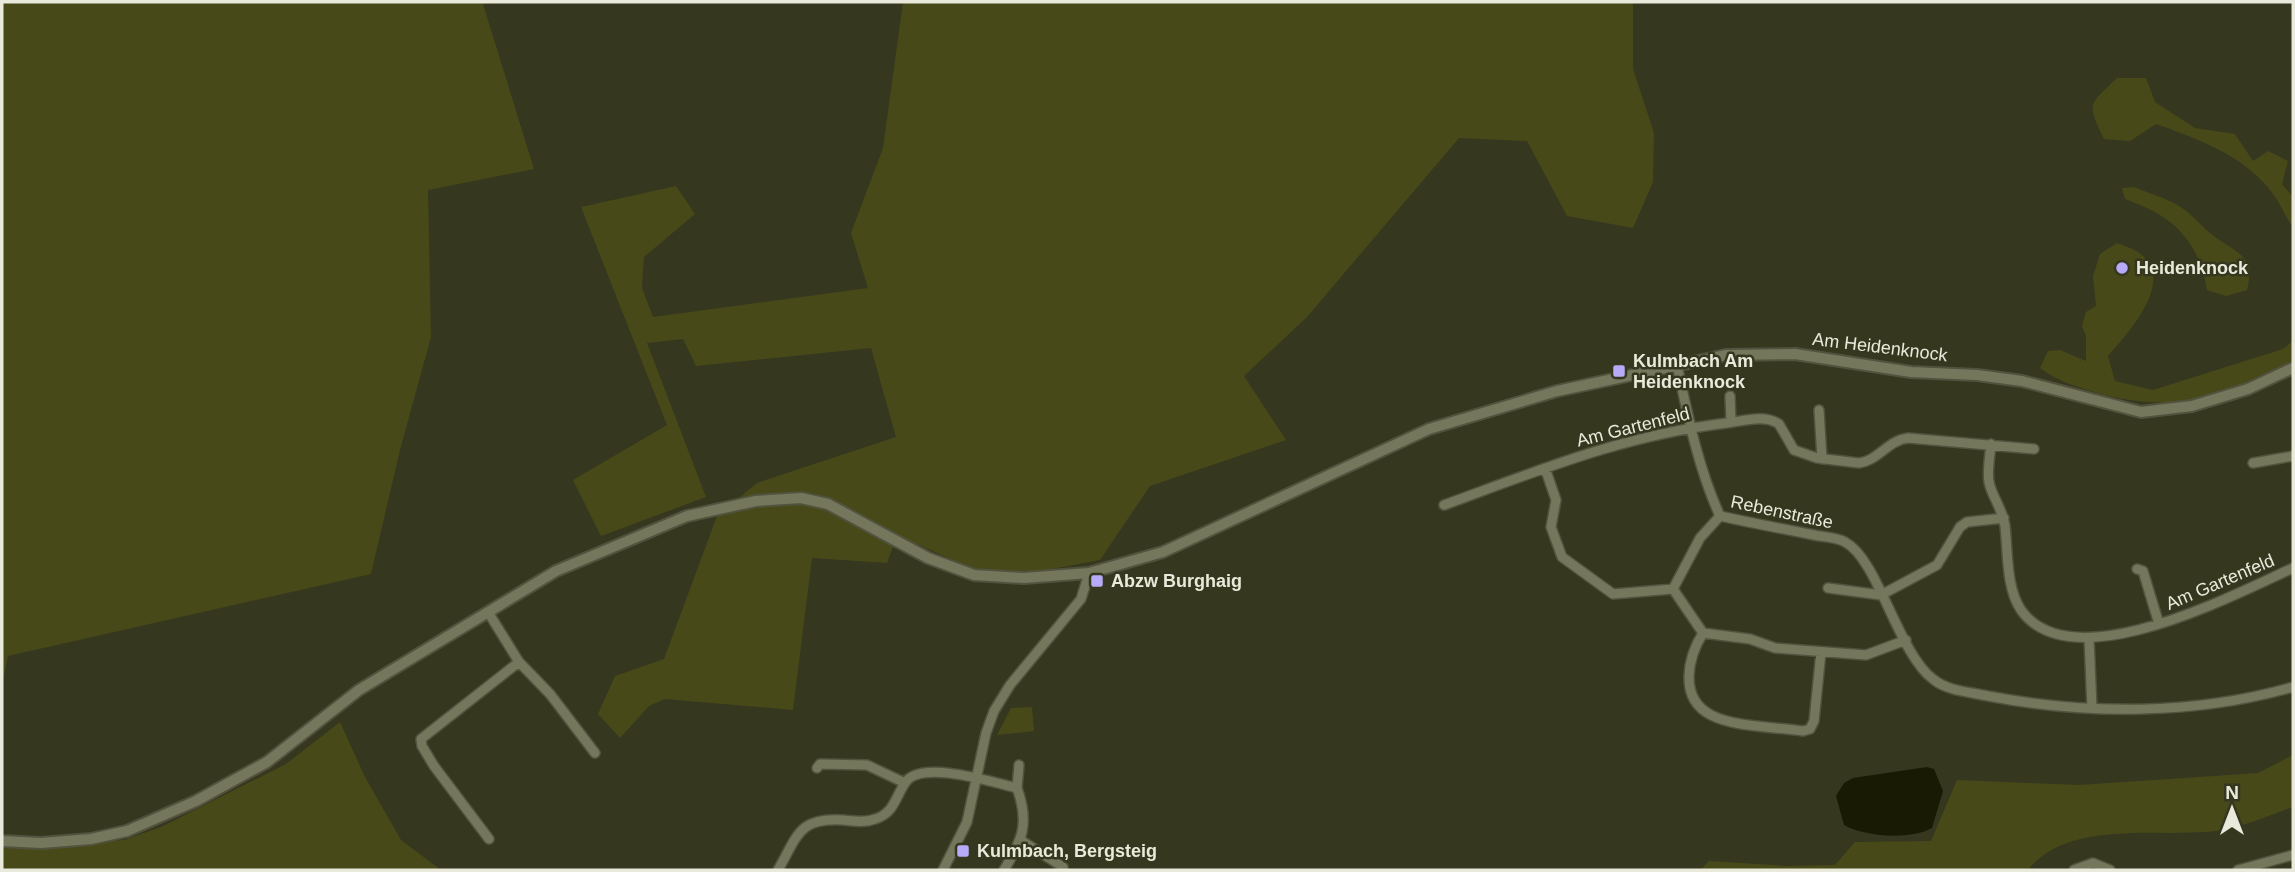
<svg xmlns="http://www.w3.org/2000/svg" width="2295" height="872" viewBox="0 0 2295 872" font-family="Helvetica,sans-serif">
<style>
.green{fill:#474919}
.water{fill:#191a04}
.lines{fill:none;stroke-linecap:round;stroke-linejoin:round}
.minor-casing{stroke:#52533e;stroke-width:12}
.tertiary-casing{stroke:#52533e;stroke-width:14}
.minor{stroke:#75775c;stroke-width:9}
.tertiary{stroke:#75775c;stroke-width:10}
.poi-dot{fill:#b7abf8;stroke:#36371f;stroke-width:2.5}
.labels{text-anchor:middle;stroke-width:5;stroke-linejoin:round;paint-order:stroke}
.poi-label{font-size:18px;font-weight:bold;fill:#e9eadb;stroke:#36371f;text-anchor:start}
.street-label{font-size:18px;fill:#e9eadb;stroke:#36371f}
</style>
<rect width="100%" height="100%" fill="#36371f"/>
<path class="green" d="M2,2H492L483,4L534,169L428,190L431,337L400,450L371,574L8,656L2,685Z
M903,2H1633V69L1654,133L1653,182L1633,228L1567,216L1527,141L1459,138L1307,317L1244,376L1286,440L1150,486L1100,560L1031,573L977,571L897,535L887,563L812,558L793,710L665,699L649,706L620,738L598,714L615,676L664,659L717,516L757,483L896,437L871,348L696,366L683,339L647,343L706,497L601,536L573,480L667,425L581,207L676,186L695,214L644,257L642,288L653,317L868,288L851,233L883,148Z
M2117,78H2146L2155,102L2195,128L2235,134L2253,161L2268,151L2288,161L2282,184L2293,197V227C2285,217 2281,204 2273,194C2246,156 2198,139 2156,124L2130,141L2104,139C2086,102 2089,105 2117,78Z
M2134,187C2150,194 2171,199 2185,210C2195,218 2203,228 2214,236C2237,253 2256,256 2247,290L2226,296L2207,290C2198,239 2173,216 2125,199L2122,188Z
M2117,243C2124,246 2132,248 2138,252C2179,279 2127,334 2108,356L2115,381L2153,390L2283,349L2293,341V369C2225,399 2168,414 2094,392C2074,386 2058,381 2040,368L2048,351L2060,350L2086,361V336L2082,326L2086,312L2096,306L2093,276L2100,254Z
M1032,707L1034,731L997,735L1011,708Z
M340,722L365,777L401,840L441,870H2V848L124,840L161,827L286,764Z
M2293,755V807C2269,815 2242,828 2216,831C2157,838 2069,819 2028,870H1700L1709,861L1786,866L1835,865L1855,842L1931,841L1957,780L2079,785L2258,773Z"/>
<path class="water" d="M1927,767L1934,769L1943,791L1932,828C1911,840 1865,837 1844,825L1836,796L1844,783L1853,778Z"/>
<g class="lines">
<defs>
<path id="minor" d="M1677,365C1688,416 1698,468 1720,516C1752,523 1783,529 1814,535C1824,537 1837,537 1845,542C1878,559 1898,653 1933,679C1947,691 1970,692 1988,696C2087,715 2195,715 2293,687
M1730,396L1731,422
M1819,410L1822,459
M1991,444C1990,456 1987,470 1989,482C1991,495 2002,507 2005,526C2008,552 2006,588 2021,610C2071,681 2233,595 2293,568
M2253,463L2293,456
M1545,468L1556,500L1551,527L1562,557L1613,594L1673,589
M1444,505C1540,470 1624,435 1727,423C1743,421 1764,414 1779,424L1794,450L1817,458L1859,463C1878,461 1888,440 1908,438L2034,449
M2137,569L2143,571L2159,624
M1828,588L1881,595L1937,565L1960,527L1967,522L2004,518
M1673,589L1700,538L1720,516
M1673,589L1703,633
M488,612L519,662L550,694L595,753
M1703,633C1688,657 1678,698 1711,715C1733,727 1777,727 1803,731L1810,729L1814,721L1821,652
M1703,633L1750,639L1775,648L1866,655L1906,640
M2089,639L2092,708
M817,768L820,764L867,765L905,783
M1017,788L1019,765
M489,839L434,766L422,746L421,739L519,662
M1022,841L1063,867V870
M778,870C798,835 799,817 843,820C854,821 865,823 875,819C894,813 895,798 905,783C920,759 992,782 1017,788C1030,824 1022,840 1004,870
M943,870L967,822L986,733L994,711L1010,685L1081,599L1089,573
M2074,870L2093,863L2110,870
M2238,870L2293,855"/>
<path id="tertiary" d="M2,841L41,843L91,839L127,831L196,801L267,762L359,690L556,571L687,516L756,501L801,498L828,504L928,558L974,575L1024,578L1089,573L1163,552L1429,429L1557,391L1726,355L1795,354L1911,372L1977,375L2022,381L2141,412L2192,406L2248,389L2293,368"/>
</defs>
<use href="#minor" class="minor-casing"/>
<use href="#tertiary" class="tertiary-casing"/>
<use href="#minor" class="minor"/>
<use href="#tertiary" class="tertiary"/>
</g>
<g class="poi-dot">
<circle cx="2122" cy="268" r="7"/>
<rect x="1612" y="364" width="14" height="14" rx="3.5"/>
<rect x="1090" y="574" width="14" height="14" rx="3.5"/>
<rect x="956" y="844" width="14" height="14" rx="3.5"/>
</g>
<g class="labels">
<g class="poi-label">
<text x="2136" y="274">Heidenknock</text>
<text x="1633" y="367">Kulmbach Am<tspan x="1633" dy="21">Heidenknock</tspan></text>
<text x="1111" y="587">Abzw Burghaig</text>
<text x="977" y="857">Kulmbach, Bergsteig</text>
</g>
<g class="street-label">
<text transform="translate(1880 347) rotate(7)" y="6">Am Heidenknock</text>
<text transform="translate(1633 427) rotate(-14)" y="6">Am Gartenfeld</text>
<text transform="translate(1782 512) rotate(12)" y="6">Rebenstraße</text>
<text transform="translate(2220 582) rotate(-23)" y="6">Am Gartenfeld</text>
</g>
</g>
<rect width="2295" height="872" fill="none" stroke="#e9eadb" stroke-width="7"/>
<g transform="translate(2232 809)" stroke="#36371f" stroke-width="5" paint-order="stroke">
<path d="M0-5L12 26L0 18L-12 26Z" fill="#e9eadb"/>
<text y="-10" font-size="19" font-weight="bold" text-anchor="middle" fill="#e9eadb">N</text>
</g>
</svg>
